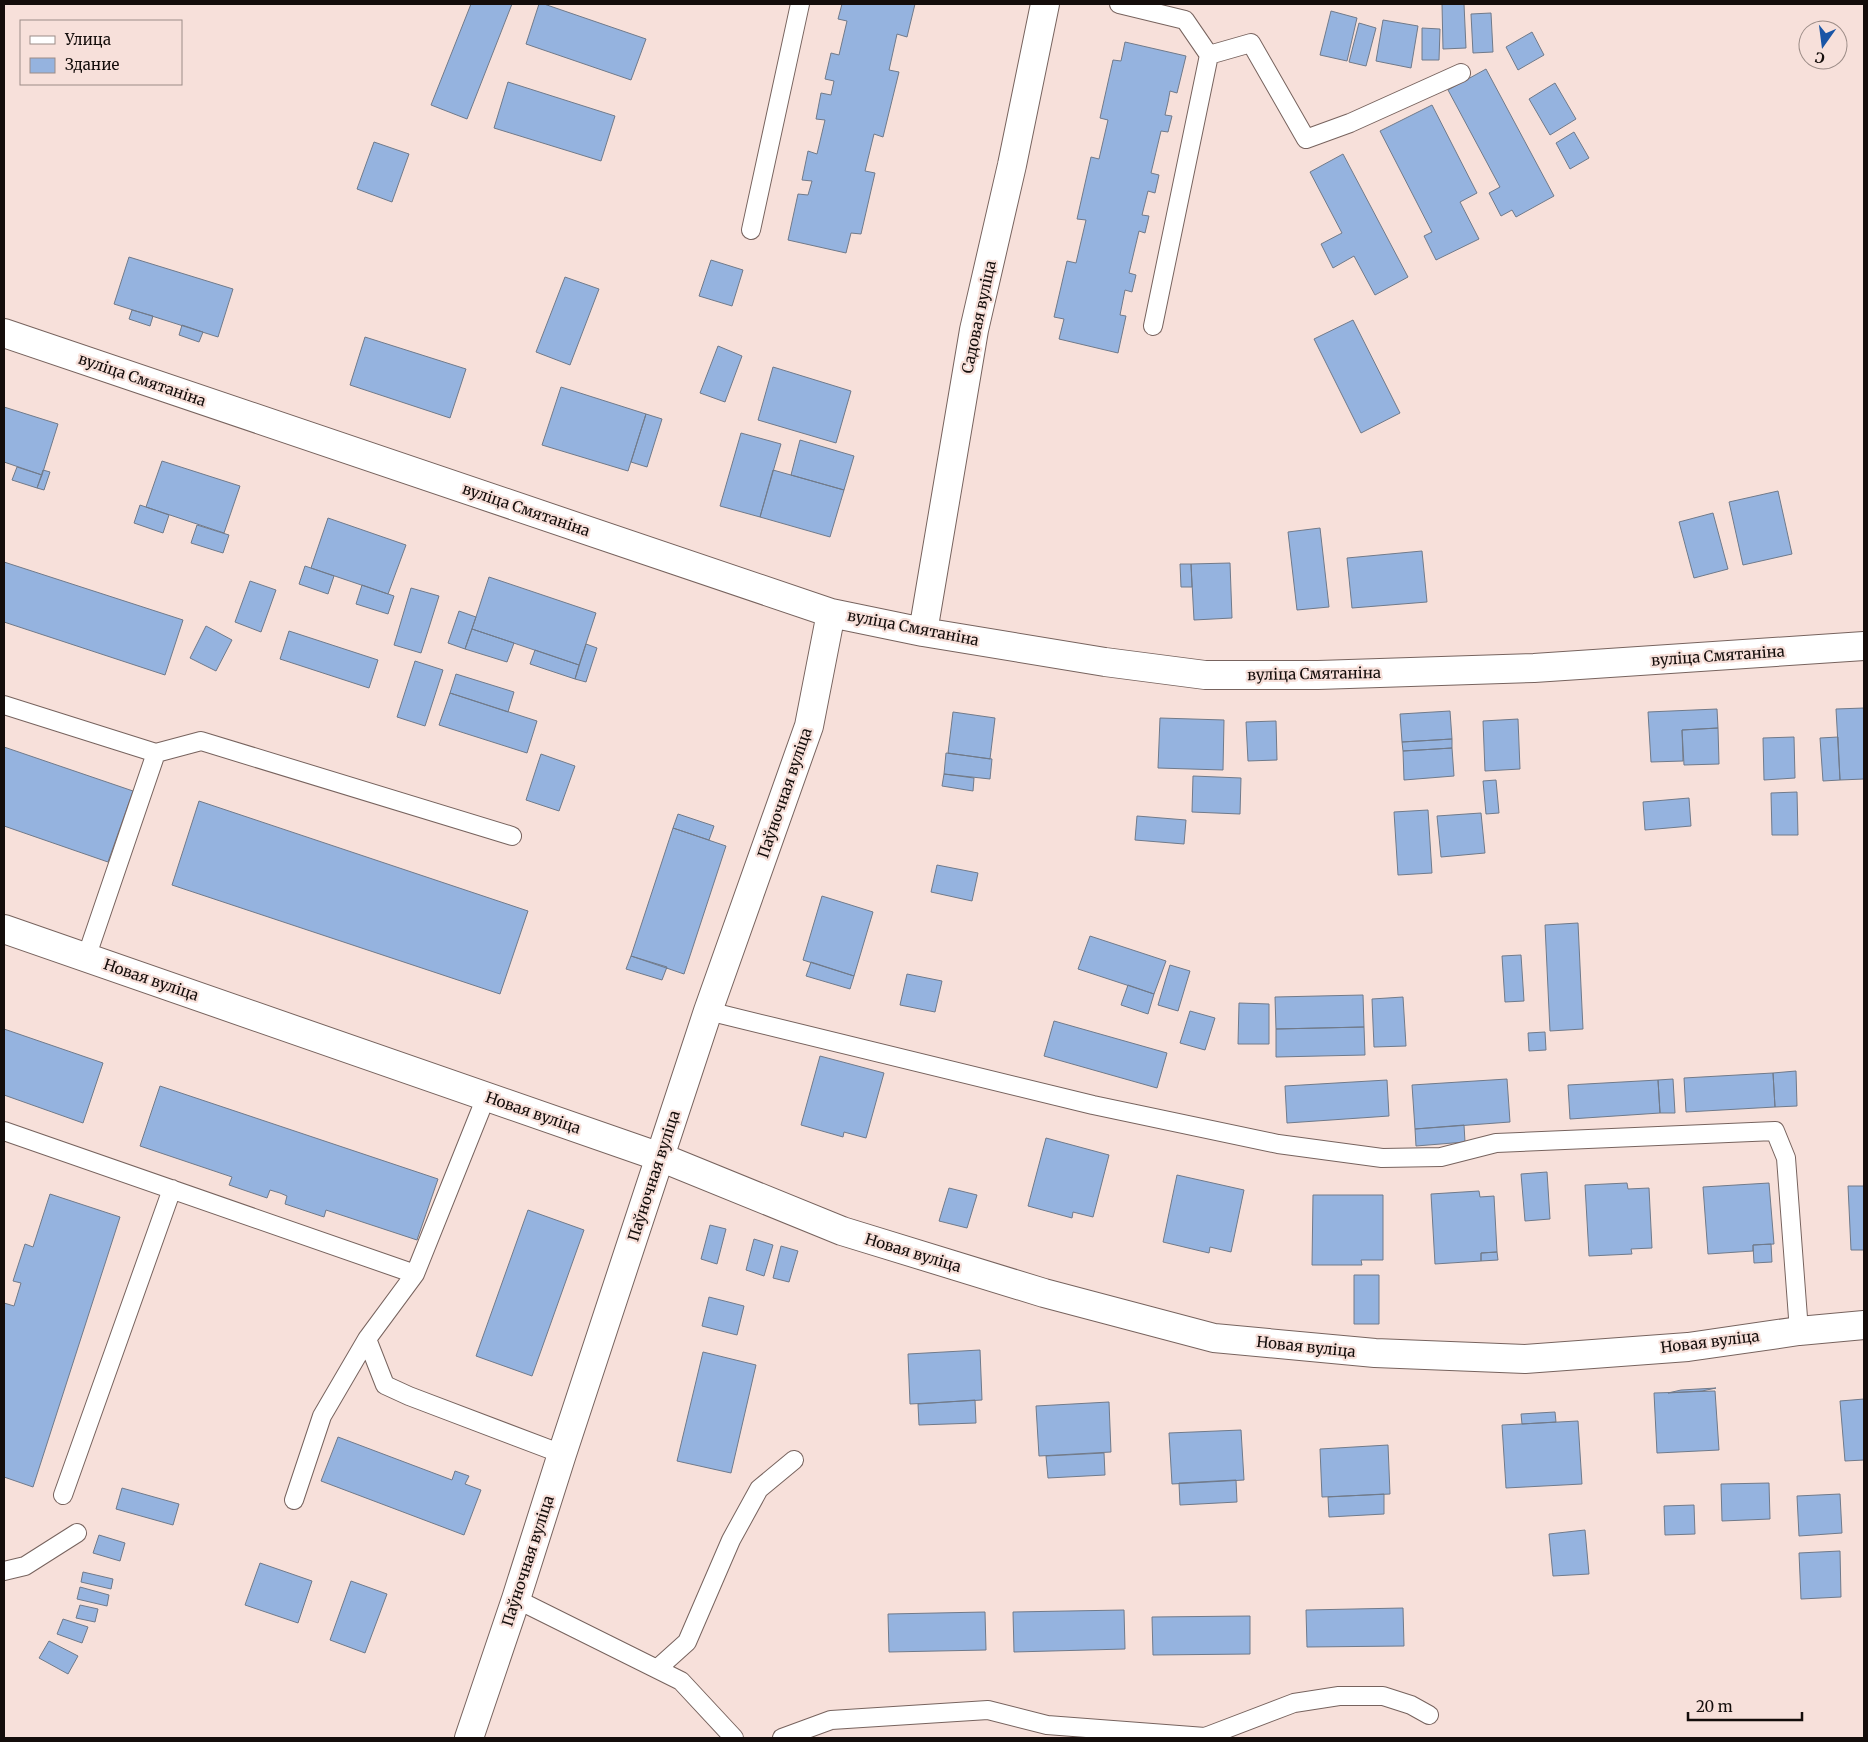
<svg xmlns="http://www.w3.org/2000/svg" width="1868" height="1742" viewBox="0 0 1868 1742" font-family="Merriweather,serif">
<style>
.building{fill:#95b3df;stroke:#707a8a}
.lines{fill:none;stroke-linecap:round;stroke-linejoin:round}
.service-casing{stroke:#77635e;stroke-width:20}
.minor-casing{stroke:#77635e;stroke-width:30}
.service{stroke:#fff;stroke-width:18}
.minor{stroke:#fff;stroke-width:28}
.labels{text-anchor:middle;stroke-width:4.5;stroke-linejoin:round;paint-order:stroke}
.street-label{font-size:15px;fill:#140d0b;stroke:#f7e0da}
</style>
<rect width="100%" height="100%" fill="#f7e0da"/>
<path class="building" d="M471,4H512L467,119L431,105Z
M539,4H544L646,39L631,80L526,44Z
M842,4H915L907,37L897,34L889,70L899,72L883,137L874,134L865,171L875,173L861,234L851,233L846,253L788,240L798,194L808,195L812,181L802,180L808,151L817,154L825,120L816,119L821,93L831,95L834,81L825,79L831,53L839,55L847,21L838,19Z
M1442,4H1464L1466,48L1443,49Z
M1331,11L1357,18L1347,61L1320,55Z
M1491,13L1493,52L1473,53L1471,14Z
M1383,20L1418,26L1411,68L1376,61Z
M1359,23L1376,28L1366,66L1349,62Z
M1422,28L1440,29L1439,60H1422Z
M1532,32L1544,55L1518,70L1506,47Z
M1125,42L1186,56L1177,93L1170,91L1168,102L1165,115L1172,116L1168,132L1161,131L1151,173L1159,175L1155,193L1148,191L1142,215L1149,216L1145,233L1139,231L1129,273L1136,275L1132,292L1125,290L1120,315L1126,316L1118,353L1059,339L1064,319L1054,317L1067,261L1076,263L1086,220L1077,219L1091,157L1099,159L1108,120L1100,118L1113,60L1121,61Z
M1486,69L1554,196L1516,217L1512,210L1501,216L1489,193L1500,187L1448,90Z
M508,82L615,116L601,161L494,128Z
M1555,83L1576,119L1550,135L1529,99Z
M1432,105L1477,193L1460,202L1479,239L1436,260L1424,236L1432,232L1380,131Z
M1574,132L1589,158L1570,169L1556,143Z
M374,142L409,154L392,202L357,189Z
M1343,154L1408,277L1375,295L1354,256L1333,268L1321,244L1342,233L1310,172Z
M129,257L233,289L218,337L114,304Z
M711,260L743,270L732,306L699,296Z
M565,277L599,289L570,365L536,352Z
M132,310L153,316L150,326L129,319Z
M1353,320L1400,413L1361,433L1314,339Z
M182,325L203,332L199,342L179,335Z
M365,337L466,369L450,418L350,385Z
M718,346L742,356L725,402L700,393Z
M773,367L851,391L836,443L758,420Z
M561,387L646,414L628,471L542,445Z
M4,407L58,424L42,475L4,462Z
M646,414L662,419L647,467L631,462Z
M741,433L781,444L760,517L720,506Z
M800,440L854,456L844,490L791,475Z
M162,461L240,486L224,533L146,507Z
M17,467L42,475L37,488L12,480Z
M43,470L50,472L44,490L37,488Z
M773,470L844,490L830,537L760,517Z
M1778,491L1792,554L1743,565L1729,502Z
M140,505L169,515L163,533L134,523Z
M1713,513L1728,569L1694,578L1679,522Z
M328,518L406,545L388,594L311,568Z
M197,525L229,535L223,553L191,543Z
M1320,528L1329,607L1297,610L1288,532Z
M1422,551L1427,602L1352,608L1347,558Z
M4,562L183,620L165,675L4,622Z
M1230,563L1232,618L1194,620L1191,564Z
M1180,564H1191L1192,587H1181Z
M305,566L334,576L328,594L299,584Z
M489,577L596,613L579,665L472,629Z
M250,581L276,590L261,632L235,622Z
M362,585L394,596L388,614L356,604Z
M411,588L439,596L421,653L394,645Z
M459,611L476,617L465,649L448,643Z
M206,626L232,640L216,671L190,658Z
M472,629L514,643L507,662L465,649Z
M289,631L378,660L369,688L280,659Z
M586,644L597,648L586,682L575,679Z
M535,650L579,665L575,679L530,664Z
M415,661L443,670L425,726L397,717Z
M456,674L514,692L508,712L450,693Z
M450,693L537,721L527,753L439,725Z
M1864,708V779L1840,780L1836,709Z
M1717,709L1718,728L1682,730L1683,761L1651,762L1648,712Z
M1450,711L1452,739L1402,742L1400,714Z
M953,712L995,718L990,759L948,753Z
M1160,718L1224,720L1223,770L1158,768Z
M1518,719L1520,769L1485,771L1483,721Z
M1276,721L1277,760L1248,761L1246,722Z
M1718,728L1719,764L1684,765L1682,730Z
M1794,737L1795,778L1764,780L1763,738Z
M1838,737L1840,780L1823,781L1820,738Z
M1452,739V748L1403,751L1402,742Z
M4,747L133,791L108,862L4,826Z
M1452,748L1454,776L1404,780L1403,751Z
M946,753L992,759L990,779L944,774Z
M541,754L575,766L559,811L526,800Z
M944,774L974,778L973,791L942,786Z
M1193,776L1241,778L1240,814L1192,812Z
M1496,780L1499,813L1486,814L1483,781Z
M1797,792L1798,835H1772L1771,793Z
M1689,798L1691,826L1645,830L1643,802Z
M199,801L528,911L500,994L172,885Z
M1428,810L1432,873L1398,875L1394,812Z
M1481,813L1485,853L1441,857L1437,816Z
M678,814L714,826L709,840L673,828Z
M1137,816L1186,820L1184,844L1135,840Z
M673,828L726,846L684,974L631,956Z
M937,865L978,873L972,901L931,892Z
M822,896L873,912L854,976L803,960Z
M1578,923L1583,1029L1550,1031L1545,925Z
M1090,936L1166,961L1154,994L1078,969Z
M1521,955L1524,1001L1505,1002L1502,956Z
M631,956L667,967L662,980L626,969Z
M811,962L854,976L850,989L806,976Z
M1170,965L1190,971L1178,1011L1158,1005Z
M907,974L942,981L935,1012L900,1005Z
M1128,985L1154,994L1148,1014L1121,1005Z
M1363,995L1364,1027L1276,1029L1275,997Z
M1403,997L1406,1046L1374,1047L1372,999Z
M1239,1003L1269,1004V1044H1238Z
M1190,1011L1215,1018L1205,1050L1180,1043Z
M1054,1021L1167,1053L1157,1088L1044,1056Z
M1364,1027L1365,1055L1276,1057V1029Z
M4,1029L103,1063L83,1123L4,1095Z
M1545,1032L1546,1050L1529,1051L1528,1033Z
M820,1056L884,1073L866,1138L844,1132L843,1137L801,1125Z
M1796,1071L1797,1106L1775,1107L1773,1073Z
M1773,1073L1775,1107L1686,1112L1684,1078Z
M1507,1079L1510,1122L1415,1129L1412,1085Z
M1673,1079L1675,1113H1660L1658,1080Z
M1387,1080L1389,1116L1287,1123L1285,1086Z
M1658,1080L1660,1113L1570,1119L1568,1085Z
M160,1086L438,1179L417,1240L326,1210L324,1217L285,1204L287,1196L280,1193L270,1190L267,1198L229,1185L232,1177L140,1146Z
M1464,1125L1465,1142L1416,1146L1415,1129Z
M1046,1138L1109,1155L1093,1217L1073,1212L1072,1218L1028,1206Z
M1547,1172L1550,1219L1525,1221L1521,1174Z
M1177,1175L1244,1190L1231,1252L1210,1247L1209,1253L1163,1242Z
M1627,1183L1628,1189L1649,1188L1652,1248L1631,1249L1632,1254L1589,1256L1585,1185Z
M1769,1183L1774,1244L1753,1245V1251L1708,1254L1703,1187Z
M1848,1186H1864V1250H1851Z
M949,1188L977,1195L967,1228L939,1221Z
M1479,1191L1480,1197L1494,1196L1497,1252L1481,1253V1261L1435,1264L1431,1194Z
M50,1194L120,1217L33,1487L4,1477V1303L14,1306L21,1283L13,1281L25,1244L33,1247Z
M1313,1195H1383V1260H1361L1362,1265H1312Z
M528,1210L584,1230L532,1376L476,1356Z
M710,1225L726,1229L717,1264L701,1259Z
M754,1239L773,1245L764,1276L746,1270Z
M1771,1244L1772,1262L1754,1263L1753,1245Z
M781,1246L798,1251L789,1282L773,1278Z
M1497,1252L1498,1260L1481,1261V1253Z
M1354,1275H1379V1324H1354Z
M709,1297L744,1306L737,1335L702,1326Z
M980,1350L982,1400L910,1404L908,1354Z
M703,1352L756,1365L731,1473L677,1461Z
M1716,1388L1702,1391L1668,1393L1681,1390Z
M1715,1391L1719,1450L1657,1453L1654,1393Z
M1864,1399V1460L1845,1461L1840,1401Z
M975,1400L976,1423L919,1425L918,1404Z
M1109,1402L1111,1452L1039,1456L1036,1406Z
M1555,1412L1556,1422L1522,1424L1521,1414Z
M1578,1421L1582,1484L1506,1488L1502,1425Z
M1241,1430L1244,1480L1172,1484L1169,1433Z
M338,1437L452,1480L455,1471L469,1476L465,1484L481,1490L464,1535L321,1481Z
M1388,1445L1390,1494L1322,1497L1320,1449Z
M1104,1453L1105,1475L1048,1478L1046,1456Z
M1236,1480L1237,1502L1180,1505L1179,1483Z
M1769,1483L1770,1519L1722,1521L1721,1484Z
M122,1488L179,1504L173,1525L116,1509Z
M1384,1494V1514L1329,1517L1328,1497Z
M1840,1494L1842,1533L1799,1536L1797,1496Z
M1694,1505L1695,1534L1665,1535L1664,1506Z
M1585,1530L1589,1574L1553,1576L1549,1534Z
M99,1535L125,1543L120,1561L93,1553Z
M1840,1551L1841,1597L1801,1599L1799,1553Z
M260,1563L312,1581L298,1623L245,1605Z
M83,1572L113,1579L111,1589L81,1582Z
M351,1581L387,1594L365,1653L330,1640Z
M80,1587L109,1595L107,1606L77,1599Z
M80,1605L98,1609L95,1622L76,1618Z
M1403,1608L1404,1646L1307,1647L1306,1610Z
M1124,1610L1125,1649L1014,1652L1013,1612Z
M985,1612L986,1650L889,1652L888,1614Z
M1250,1616V1654L1153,1655L1152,1617Z
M63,1619L88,1627L82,1643L57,1634Z
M49,1641L78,1656L68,1674L39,1658Z"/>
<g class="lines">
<defs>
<path id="service" d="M1119,4L1185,20L1209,55L1153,326
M1209,55L1251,43L1306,139L1350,123L1461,73
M751,230L800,4
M4,705L156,753L201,741L512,836
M86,958L156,753
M708,1011L1093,1105L1278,1144L1382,1158L1441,1157L1496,1143L1775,1131L1786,1158L1799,1331
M4,1131L415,1274
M367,1339L385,1385L409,1396L562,1454
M63,1495L172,1189
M294,1500L322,1416L367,1339L415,1274L486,1097
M4,1571L25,1566L77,1533
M516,1599L681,1681L734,1738
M657,1669L687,1642L731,1540L759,1489L794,1460
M782,1738L831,1720L988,1710L1047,1725L1205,1737L1294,1703L1339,1696H1383L1411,1705L1429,1715"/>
<path id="minor" d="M4,333L831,613L923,632L1105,662L1205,675H1318L1534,668L1864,646
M923,632L974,330L1012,165L1045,4
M4,929L660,1157L842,1231L1044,1293L1214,1338L1375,1353L1525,1359L1688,1347L1799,1331L1864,1325
M469,1738L516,1599L562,1454L708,1011L809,726L831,613"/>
</defs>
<use href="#service" class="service-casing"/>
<use href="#minor" class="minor-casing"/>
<use href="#service" class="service"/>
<use href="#minor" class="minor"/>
</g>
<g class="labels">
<g class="street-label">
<text transform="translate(979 317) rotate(-78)" y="5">Садовая вуліца</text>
<text transform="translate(142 380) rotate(19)" y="5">вуліца Смятаніна</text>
<text transform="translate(526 510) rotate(19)" y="5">вуліца Смятаніна</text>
<text transform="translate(913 628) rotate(11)" y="5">вуліца Смятаніна</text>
<text transform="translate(1718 656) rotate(-4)" y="5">вуліца Смятаніна</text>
<text transform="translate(1314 674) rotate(-1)" y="5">вуліца Смятаніна</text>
<text transform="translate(785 793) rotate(-71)" y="5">Паўночная вуліца</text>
<text transform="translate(151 980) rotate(19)" y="5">Новая вуліца</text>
<text transform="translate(533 1113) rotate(19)" y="5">Новая вуліца</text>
<text transform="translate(654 1176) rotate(-72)" y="5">Паўночная вуліца</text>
<text transform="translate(913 1253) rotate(17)" y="5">Новая вуліца</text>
<text transform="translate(1710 1342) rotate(-7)" y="5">Новая вуліца</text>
<text transform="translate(1306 1347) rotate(6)" y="5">Новая вуліца</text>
<text transform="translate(528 1561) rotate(-72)" y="5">Паўночная вуліца</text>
</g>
</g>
<rect width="1868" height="1742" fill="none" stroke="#140d0b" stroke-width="10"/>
<rect x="20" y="20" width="162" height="65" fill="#f7e0da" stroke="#9c8c87"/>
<rect x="30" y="36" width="25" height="8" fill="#ffffff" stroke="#9c8c87"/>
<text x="65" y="45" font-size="15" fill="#140d0b">Улица</text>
<rect x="30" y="58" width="25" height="15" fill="#95b3df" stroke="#9c8c87"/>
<text x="65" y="70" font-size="15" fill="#140d0b">Здание</text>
<g transform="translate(1823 45) rotate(194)"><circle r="24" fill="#f7e0da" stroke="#9c8c87"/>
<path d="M0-4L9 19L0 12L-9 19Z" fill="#1955a6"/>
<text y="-8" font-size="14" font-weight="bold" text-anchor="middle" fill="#140d0b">С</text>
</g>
<path d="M1688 1712v8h114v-8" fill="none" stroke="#140d0b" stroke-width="2.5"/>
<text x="1696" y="1712" font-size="15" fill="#140d0b" stroke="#f7e0da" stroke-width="4" paint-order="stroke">20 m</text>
</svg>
